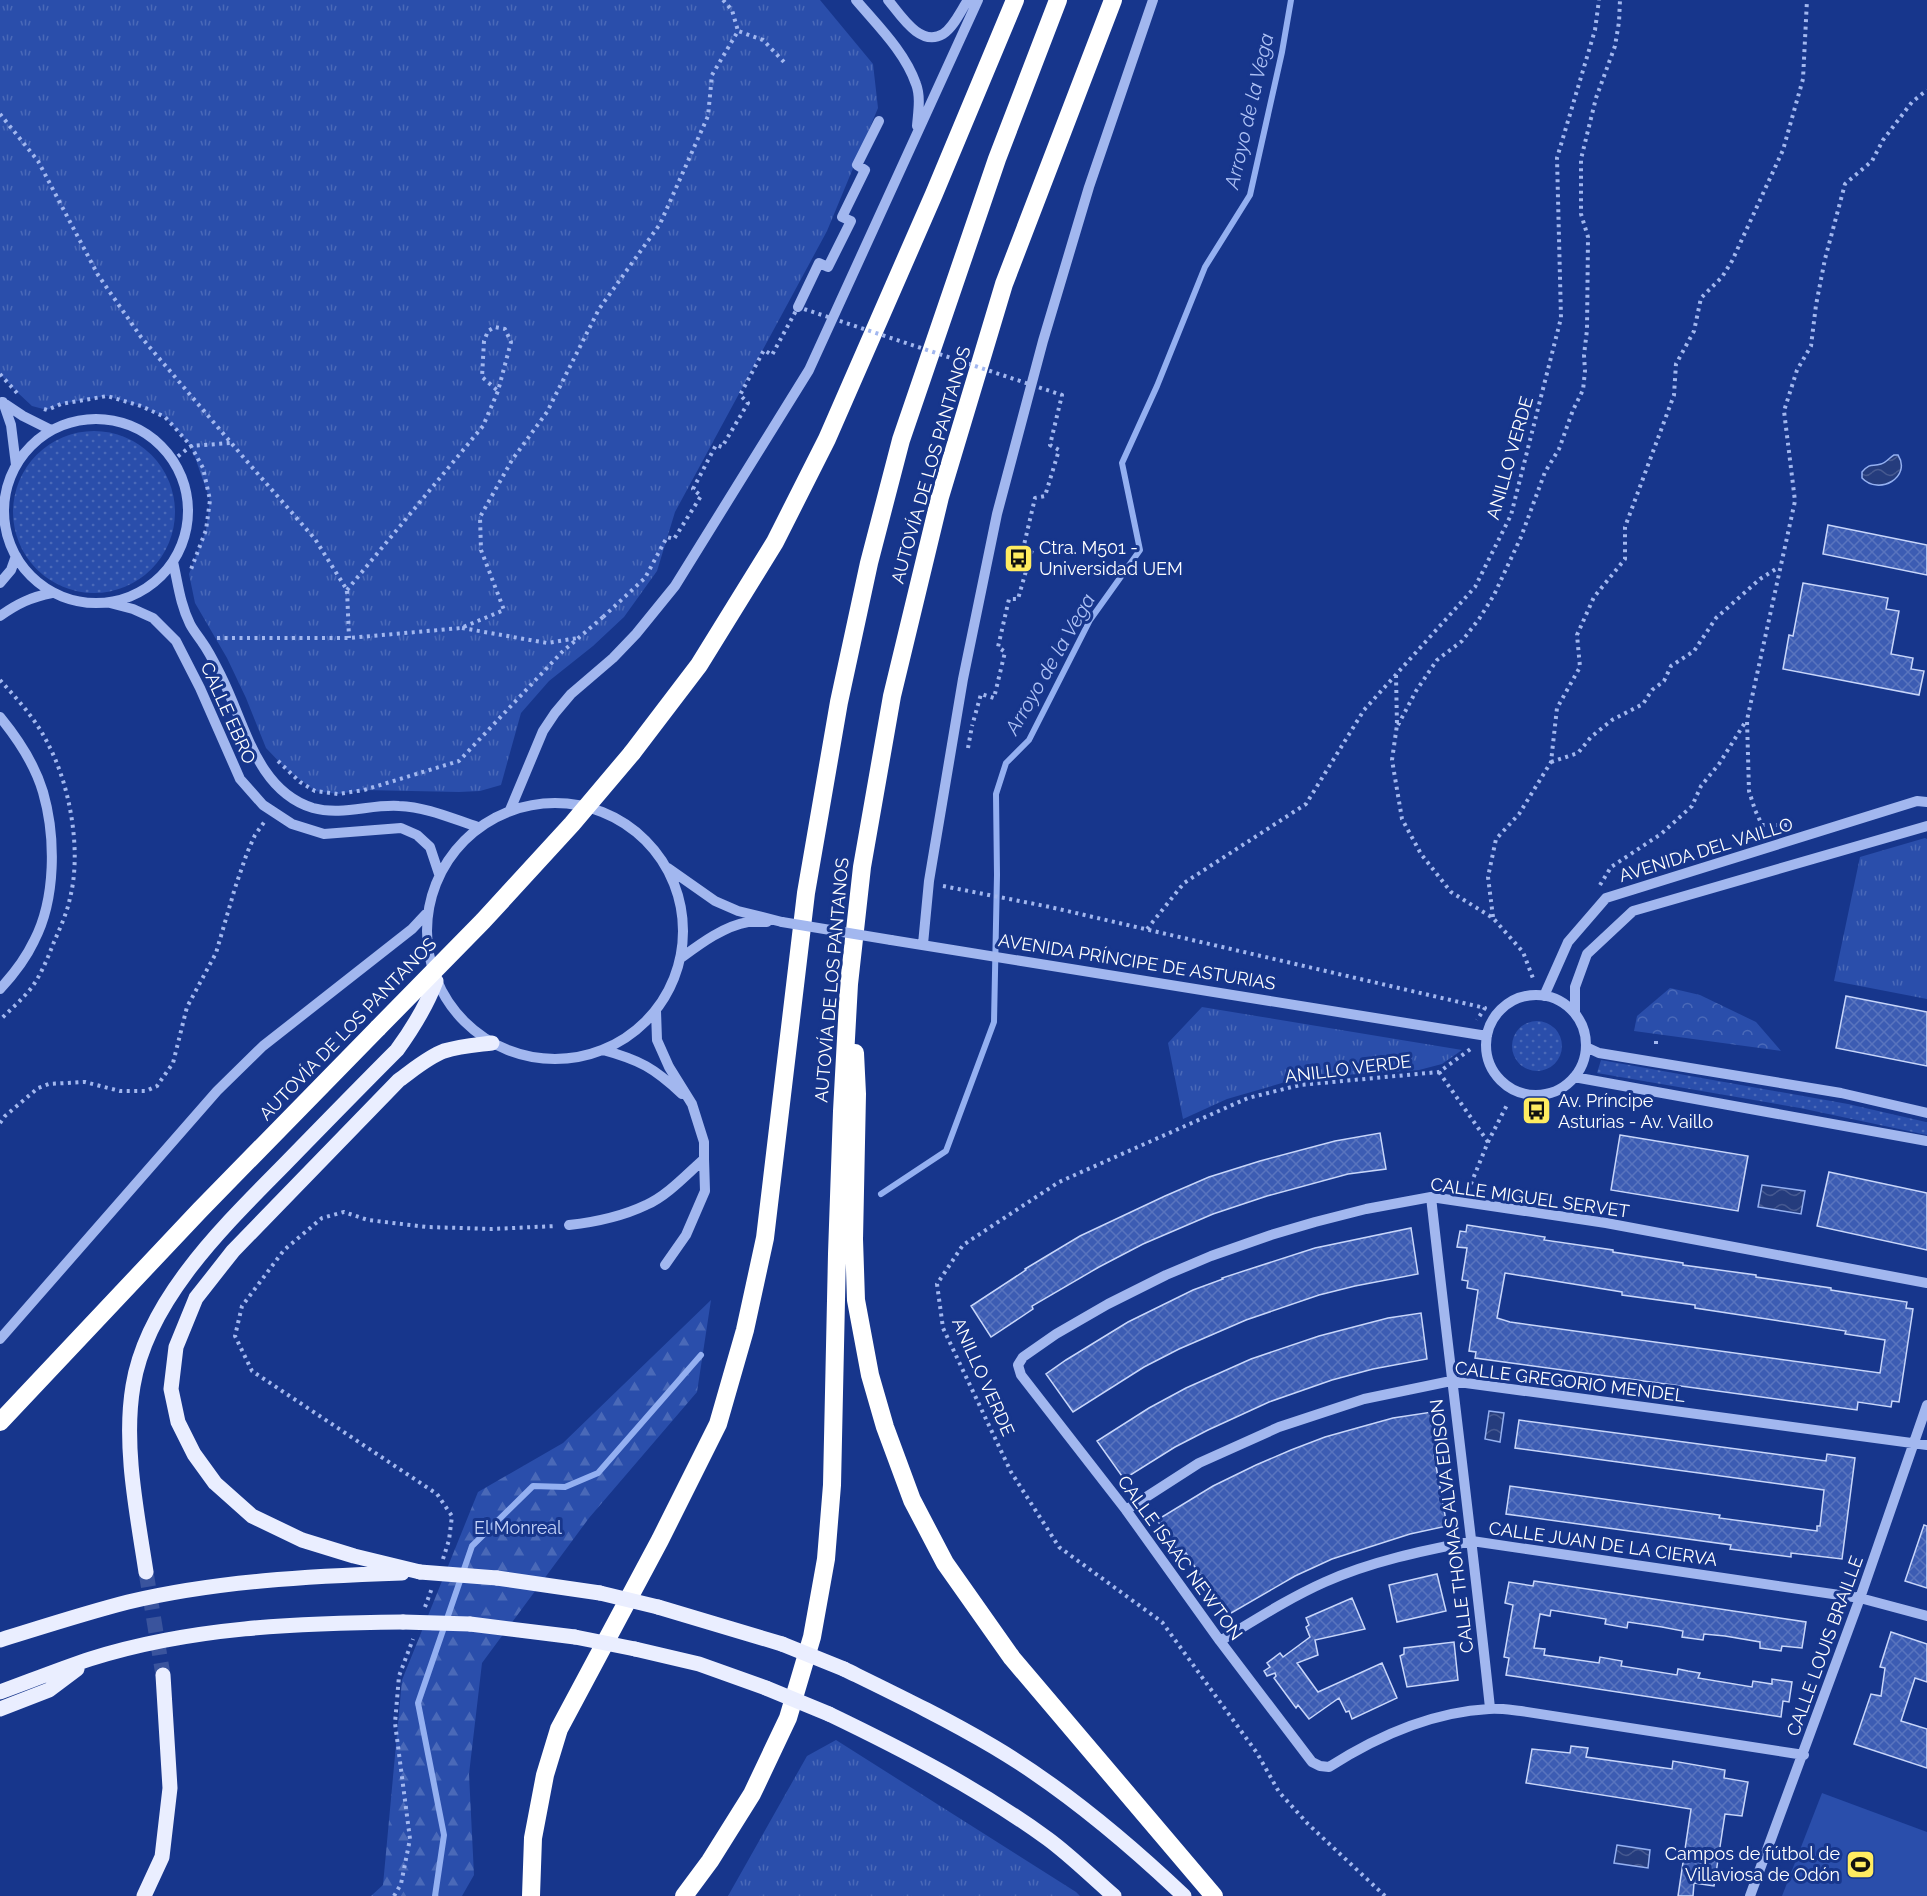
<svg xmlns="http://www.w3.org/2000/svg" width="1927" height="1896" viewBox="0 0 1927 1896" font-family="Raleway,sans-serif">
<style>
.grass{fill:url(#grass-tufts)}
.forest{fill:url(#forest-firs)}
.park{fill:url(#park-crowns)}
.garden{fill:url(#garden-dots)}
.pitch{fill:#2a4eab}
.water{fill:url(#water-waves);stroke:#94b0f1;stroke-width:1.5}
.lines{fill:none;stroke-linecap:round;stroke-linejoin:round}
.stream{stroke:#94b0f1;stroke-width:6}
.building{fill:url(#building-cross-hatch);stroke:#c8d6fa;stroke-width:1.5;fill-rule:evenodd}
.major-tunnel{stroke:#3a549d;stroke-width:15;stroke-dasharray:15 8;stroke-linecap:butt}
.path{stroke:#a2b7ef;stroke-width:4;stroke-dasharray:3 4.5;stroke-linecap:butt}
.minor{stroke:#a2b7ef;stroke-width:10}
.major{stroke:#eaeeff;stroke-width:15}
.highway{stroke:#fff;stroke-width:18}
.path-bridge{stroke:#a2b7ef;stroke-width:4;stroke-dasharray:3 4.5;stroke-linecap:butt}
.minor-bridge{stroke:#a2b7ef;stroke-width:10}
.major-bridge{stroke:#eaeeff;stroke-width:15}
.highway-bridge{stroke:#fff;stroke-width:18}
.labels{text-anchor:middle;stroke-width:6;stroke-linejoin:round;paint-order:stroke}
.street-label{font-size:18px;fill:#fff;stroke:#17368c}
.poi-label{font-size:18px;fill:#fff;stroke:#17368c;text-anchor:start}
.park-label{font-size:18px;fill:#c8d6fa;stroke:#17368c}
.water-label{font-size:20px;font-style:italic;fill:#aec2f6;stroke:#17368c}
</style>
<defs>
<pattern id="grass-tufts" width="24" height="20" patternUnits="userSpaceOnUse" patternTransform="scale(1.5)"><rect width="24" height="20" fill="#2a4eab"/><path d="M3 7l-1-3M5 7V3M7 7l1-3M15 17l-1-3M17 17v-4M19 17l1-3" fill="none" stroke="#4a69b8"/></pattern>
<pattern id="forest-firs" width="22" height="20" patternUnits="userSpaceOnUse" patternTransform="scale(1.5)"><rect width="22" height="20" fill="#2a4eab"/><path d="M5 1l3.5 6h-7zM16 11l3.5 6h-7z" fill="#4a69b8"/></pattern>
<pattern id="park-crowns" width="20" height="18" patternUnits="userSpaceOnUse" patternTransform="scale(1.5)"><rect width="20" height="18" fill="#2a4eab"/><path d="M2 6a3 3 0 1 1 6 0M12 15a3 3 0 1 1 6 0" fill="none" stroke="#4a69b8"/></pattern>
<pattern id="garden-dots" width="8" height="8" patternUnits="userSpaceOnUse" patternTransform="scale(1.5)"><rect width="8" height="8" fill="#2a4eab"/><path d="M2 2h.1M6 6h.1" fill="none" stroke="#4a69b8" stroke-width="1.8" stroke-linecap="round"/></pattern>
<pattern id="water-waves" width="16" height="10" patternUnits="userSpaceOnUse" patternTransform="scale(1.5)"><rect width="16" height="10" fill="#253c7d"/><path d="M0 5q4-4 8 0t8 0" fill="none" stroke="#465990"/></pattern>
<pattern id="building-cross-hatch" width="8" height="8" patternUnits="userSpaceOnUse" patternTransform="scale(1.5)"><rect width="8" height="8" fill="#3c5cb3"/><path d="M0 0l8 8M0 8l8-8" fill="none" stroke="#5974be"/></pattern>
</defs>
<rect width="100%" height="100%" fill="#17368c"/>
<path class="grass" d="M0,0H820L873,64L878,108L827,231L675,512L657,571L624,617L593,646L549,681L521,713L501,785L480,791L459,792L364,790L338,794L315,791L286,769L266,748L246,698L227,658L195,603L189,574L206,530L210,500L191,446L165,417L141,406L107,396L61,404L47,410L32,406L17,392L0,374Z
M1925,838L1927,839V999L1834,981L1860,857Z
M1202,1007L1462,1050L1442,1064L1419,1070L1299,1078L1227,1099L1183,1119L1168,1043Z
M836,1740L1076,1892L1080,1896H728L807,1756Z"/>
<path class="forest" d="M711,1300L697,1392L589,1518L482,1663L469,1774L474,1875L462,1896H371L383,1885L402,1680L478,1492L563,1443Z"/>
<path class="park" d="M1670,988L1700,995L1756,1022L1781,1051L1634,1031L1637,1016Z"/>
<path class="garden" d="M13 512a81 81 0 1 1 162 0a81 81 0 1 1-162 0Z
M1512 1046a25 25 0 1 1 50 0a25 25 0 1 1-50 0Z
M1601,1060L1848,1104L1926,1122H1927V1135L1800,1108L1597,1073Z"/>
<path class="pitch" d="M1822,1793L1927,1832V1896H1782Z"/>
<path class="water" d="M1894,455H1898C1912,477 1879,496 1862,478V472C1871,462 1872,467 1881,464C1886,463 1890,457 1894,455Z
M1762,1185L1805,1191L1801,1214L1758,1207Z
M1489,1411L1504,1413L1500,1442L1485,1439Z
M1617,1845L1650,1850L1648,1868L1614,1863Z"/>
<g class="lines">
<path class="stream" d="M881,1194L946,1151L994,1022L997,875L996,794L1006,763L1029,740L1090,620L1140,550L1122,463L1157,386L1205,267L1250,195L1282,52L1291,0
M435,1896L444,1835L418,1703L472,1546L533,1486L565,1487L598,1473L701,1355"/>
</g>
<path class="building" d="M1828,525L1927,545V575L1823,554Z
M1803,583L1888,598L1886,609L1899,611L1891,654L1913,658L1911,669L1924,671L1919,695L1783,669L1789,635L1793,636Z
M1846,996L1927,1012V1066L1836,1048Z
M1380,1133L1386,1169L1348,1174L1267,1196L1213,1214L1143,1244L1099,1267L1032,1306L1033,1309L991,1337L971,1306L1026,1270L1025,1269L1080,1236L1165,1196L1209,1177L1260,1161L1335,1141Z
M1620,1135L1748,1156L1738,1211L1611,1190Z
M1829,1172L1927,1193V1250L1817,1226Z
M1467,1225L1545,1237L1544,1240L1613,1250V1252L1683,1263V1265L1756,1275V1277L1831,1288V1290L1907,1302L1906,1308L1913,1309L1899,1402L1892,1401L1891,1407L1858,1402L1857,1410L1475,1358L1476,1352L1469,1351L1478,1290L1467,1288L1468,1281L1462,1280L1467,1248L1457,1247L1460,1231L1466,1232ZM1505,1273L1622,1292V1295L1695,1305V1308L1846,1331L1845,1334L1885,1340L1880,1373L1510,1322L1497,1318Z
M1411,1228L1418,1274L1355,1286L1319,1295L1246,1320L1179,1349L1144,1367L1073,1412L1046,1374L1066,1360L1128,1322L1193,1290L1223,1279L1222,1278L1315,1248Z
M1421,1313L1427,1359L1373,1369L1332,1380L1269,1402L1208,1430L1175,1447L1124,1479L1097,1441L1149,1408L1186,1388L1251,1359L1319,1336L1388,1318Z
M1432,1412L1439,1454L1434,1455L1447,1526L1410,1534L1332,1559L1295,1576L1226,1616L1186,1553L1181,1556L1157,1520L1213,1486L1256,1465L1291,1450L1325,1437L1357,1428L1393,1418Z
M1519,1420L1826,1461L1827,1454L1855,1458L1842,1559L1791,1553V1557L1760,1553L1730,1549L1731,1545L1506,1514L1510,1486L1720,1515L1719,1518L1817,1531V1526H1820L1824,1490L1515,1448Z
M1924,1525L1927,1526V1588L1905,1581Z
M1437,1574L1446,1611L1397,1622L1389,1585Z
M1534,1581L1806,1622L1802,1648L1782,1646L1781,1651L1760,1648V1642L1725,1636L1704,1634L1703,1640L1682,1637L1683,1631L1662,1627L1628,1622L1627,1628L1605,1624L1606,1619L1551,1610L1550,1616L1540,1614L1534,1648L1545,1649L1544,1655L1599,1663L1600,1657L1622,1661L1621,1666L1677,1675L1678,1669L1688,1671L1700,1673L1698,1678L1752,1687L1753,1681L1772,1684V1679L1792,1682L1789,1702L1783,1701L1781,1717L1506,1675L1509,1658L1504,1657L1513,1605L1505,1603L1509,1582L1533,1586Z
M1352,1598L1365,1629L1315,1640L1318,1655L1297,1663L1318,1692L1382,1663L1397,1698L1352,1719L1349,1711L1346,1712L1339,1698L1309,1719L1298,1705L1296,1708L1274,1678L1276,1676L1275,1673L1267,1676L1264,1671L1270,1667L1267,1663L1280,1653L1283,1657L1310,1637L1306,1627L1309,1625L1306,1618Z
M1891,1632L1927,1644V1682L1915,1678L1901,1721L1927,1729V1768L1854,1744L1871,1694L1881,1696L1885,1668L1880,1667Z
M1454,1642L1458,1680L1407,1687L1400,1656L1404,1654V1648Z
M1571,1746L1588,1748L1586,1757L1672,1769L1673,1761L1725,1770L1724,1778L1748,1782L1742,1816L1725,1814L1714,1886L1694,1883L1693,1896H1678L1691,1809L1526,1783L1532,1749L1570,1753Z"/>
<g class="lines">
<path class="major-tunnel" d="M146,1572L163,1675"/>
<path class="path" d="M723,0L732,10L738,31
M0,114L38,161L98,275L141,337L244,458L315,539L347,590L349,638
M0,374L17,393
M44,409L47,410L61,404L107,396L141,406L165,417L176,429L191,446L203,468L210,500L206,530L190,572
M172,461L191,446L230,443
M347,590L483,426L498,391L511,342L505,329L495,327L488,331L484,341L482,377L498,391
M462,628L547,643L578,638
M217,638H349L461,628L504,610L481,550L480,517L512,460L547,412L599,309L660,224L708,116L712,75L738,31L763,40L784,62
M1396,675L1397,725L1392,760L1402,819L1421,854L1451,892L1493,918L1523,952L1534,981
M0,680C17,699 35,718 47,742C70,784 82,851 70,898C67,913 60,928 54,942C48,957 42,973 32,987C23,999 11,1009 0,1020
M1398,725L1416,691L1437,660L1462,641L1479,619L1494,595L1521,537L1545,472L1559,449L1573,410L1583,390L1585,371L1584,355L1587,330L1588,237L1581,214V159L1596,98L1615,46L1619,22L1620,0
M968,748L972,726
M278,761L300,782L315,791L338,794L364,790L459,761L562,652L603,617
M1551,762L1578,753L1591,737L1612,720L1643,704L1652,690L1664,681L1671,666L1694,651L1716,618L1760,579L1779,567
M1787,825H1762L1755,810L1749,791L1747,720L1795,501L1784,411L1797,370L1811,346L1816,305L1825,259L1845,184L1872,161L1883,140L1912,102L1927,90
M1600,885L1611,867L1661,834L1692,806L1701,786L1719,764L1746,721
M943,886L1050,907L1485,1008L1477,1020
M1493,917L1488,877L1496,839L1519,814L1551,762L1557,708L1580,667L1577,635L1594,597L1625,559V527L1674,395L1676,364L1694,331L1701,298L1722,277L1732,261L1783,150L1803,79L1807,0
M1147,929L1184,883L1306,804L1364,710L1475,587L1511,515L1561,318L1557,158L1595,30L1599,0
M1656,1044V1041
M1439,1072L1488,1142
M1537,1111L1538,1109
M0,1123L5,1116L38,1088L49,1084L85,1082L120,1091H146L157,1086L173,1063L187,1007L216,953L235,888L247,853L255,835L265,821
M1468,1191L1488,1142L1508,1103
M443,1559L449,1540L452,1516L437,1494L252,1371L235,1336L242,1306L284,1250L322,1218L344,1212L368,1220L427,1227L492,1229L556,1226
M425,1607L432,1588
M394,1896L401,1884L410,1839L395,1723L399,1676L413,1639
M1385,1896L1308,1824L1279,1792L1257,1753L1162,1622L1059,1547L1011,1472L943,1328L937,1284L963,1245L1059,1182L1248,1098L1300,1085L1439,1072L1472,1048"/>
<path class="minor" d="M856,0C878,26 905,52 916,84C921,97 918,113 917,126
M888,0C900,14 920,48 943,34C954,27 961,10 968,0
M798,307L819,263L828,267L851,221L842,217L865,170L857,165L879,121
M2,402L23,416L51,430
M3,402L11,425L16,465
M4 511a92 92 0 1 1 184 0a92 92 0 1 1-184 0Z
M173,562C178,583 180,604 190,624C193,630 198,636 202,642C210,653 216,666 222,678C245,724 257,791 313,808C342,816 371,804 399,806C427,807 453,819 478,827
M0,583L11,570L16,556
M110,603L133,609L153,618L176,641L200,688L240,779L263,805L292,824L324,834L401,828L417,835L430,847L439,874
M0,616C17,604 31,597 52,593
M0,717C18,739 35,765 43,792C56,837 56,899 34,941C26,958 13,975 0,989
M427 931a128 128 0 1 1 256 0a128 128 0 1 1-256 0Z
M510,810L543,731L555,713L571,694L613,658L636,634L675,586L809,370L978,0
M668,868L715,901L738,911L782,922
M891,940L1487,1036
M923,944L929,881L963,679L997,514L1043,341L1089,187L1153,0
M681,958C700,944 724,926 748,922C754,922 761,922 767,922
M1486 1045a50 50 0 1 1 100 0a50 50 0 1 1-100 0Z
M1544,996L1568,942L1606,898L1917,801L1927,802
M656,1011L657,1040L669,1067L692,1104L704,1142V1159L705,1191L686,1235L665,1265
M1575,1013V987L1587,954L1633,911L1927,826
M1586,1047L1599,1053L1841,1093L1927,1113
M603,1050C640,1060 654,1068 682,1094
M1574,1077L1927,1141
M1431,1197C1450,1368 1472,1538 1490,1708
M569,1225C596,1222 621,1217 646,1205C667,1196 687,1174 704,1159
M0,1339L217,1091L263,1046L412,929L426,914
M1126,1510L1199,1463L1279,1427L1364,1399L1451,1381L1927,1445
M1220,1641C1255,1620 1289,1598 1325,1582C1372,1561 1422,1551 1472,1541L1860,1598L1927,1616
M1804,1755L1521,1711C1511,1710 1499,1708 1489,1709C1432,1712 1376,1737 1329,1767L1320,1766L1312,1762L1220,1641L1126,1510L1021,1375L1018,1365L1023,1357L1056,1334L1108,1304L1166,1275L1211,1256L1271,1235L1315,1222L1366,1209L1431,1197L1606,1223L1927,1283
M1750,1896L1860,1598L1927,1405"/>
<path class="major" d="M146,1572C137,1513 123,1445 133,1386C147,1299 226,1224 285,1164C322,1126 359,1088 397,1050C413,1028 426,1007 436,981
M420,1572L354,1556L302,1540L252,1516L215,1483L194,1454L178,1422L171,1389L176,1347L196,1298L233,1251L399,1080C413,1070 428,1057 444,1051C460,1046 476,1045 492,1043
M497,1578L600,1593
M658,1607L782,1644
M470,1624L575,1637
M0,1640C42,1627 85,1613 128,1602C216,1581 311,1576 402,1573
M635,1649L699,1664L766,1688
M844,1669C895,1694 945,1718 994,1747C1063,1788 1126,1841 1184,1896
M0,1692C30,1681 60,1669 90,1659C191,1627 298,1623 403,1622
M0,1709L49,1690L77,1669
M829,1714C906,1751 979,1789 1048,1839C1071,1856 1092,1877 1114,1896
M144,1896L162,1857L170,1788L163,1675"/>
<path class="highway" d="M632,753L699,665L775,542L827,439L934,194L1015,0
M855,1053L857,1094L854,1239L856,1300L870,1375L885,1427L912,1500L945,1563L1012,1658L1214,1896
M0,1422L200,1210L378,1028
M531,1896L533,1838L545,1775L559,1729L660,1540L718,1424L745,1330L765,1238L806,893L839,702L869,563L901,440L997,159L1058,0
M684,1896L710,1861L752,1794L788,1718L812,1637L826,1559L832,1485L837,1254L842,1111L849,984L862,867L892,696L940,497L1004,284L1113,0"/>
<path class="path-bridge" d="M603,617L645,578L667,537L674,539L701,496L693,489L716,445L722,447L748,403L740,395L764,350L772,355L798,307L1062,395L1050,445L1059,450L1045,496L1035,498L1024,545L1032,550L1018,599H1009L998,647L1005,652L994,698L981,694L972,726"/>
<path class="minor-bridge" d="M782,922L891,940"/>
<path class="major-bridge" d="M420,1572L497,1578
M600,1593L658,1607
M403,1622L470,1624
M575,1637L635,1649
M782,1644L844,1669
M766,1688L829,1714"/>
<path class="highway-bridge" d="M378,1028L483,921L572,824L632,753"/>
</g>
<defs>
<symbol id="bus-square" viewBox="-11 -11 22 22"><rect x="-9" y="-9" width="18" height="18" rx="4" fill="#ffec60" stroke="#17368c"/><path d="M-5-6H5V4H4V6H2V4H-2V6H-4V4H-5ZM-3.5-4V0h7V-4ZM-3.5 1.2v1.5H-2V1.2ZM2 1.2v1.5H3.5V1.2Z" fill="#111"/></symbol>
<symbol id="stadium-square" viewBox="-11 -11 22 22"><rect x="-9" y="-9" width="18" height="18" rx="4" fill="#ffec60" stroke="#17368c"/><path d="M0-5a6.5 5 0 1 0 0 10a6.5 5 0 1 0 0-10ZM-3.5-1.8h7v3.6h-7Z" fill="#111"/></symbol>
</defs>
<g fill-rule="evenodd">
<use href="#bus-square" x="1002" y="542" width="33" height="33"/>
<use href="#bus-square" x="1520" y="1094" width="33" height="33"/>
<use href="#stadium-square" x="1844" y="1848" width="33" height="33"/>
</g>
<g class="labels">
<g class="street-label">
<text transform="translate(1510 458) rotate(-74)" y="6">ANILLO VERDE</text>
<text transform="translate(931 465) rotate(-74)" y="6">AUTOVÍA DE LOS PANTANOS</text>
<text transform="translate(228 713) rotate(66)" y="6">CALLE EBRO</text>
<text transform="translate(1706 850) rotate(-17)" y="6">AVENIDA DEL VAILLO</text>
<text transform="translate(1137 962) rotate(9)" y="6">AVENIDA PRÍNCIPE DE ASTURIAS</text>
<text transform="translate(832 980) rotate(-85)" y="6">AUTOVÍA DE LOS PANTANOS</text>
<text transform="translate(348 1029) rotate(-46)" y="6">AUTOVÍA DE LOS PANTANOS</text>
<text transform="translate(1348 1069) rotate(-7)" y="6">ANILLO VERDE</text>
<text transform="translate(1530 1198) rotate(8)" y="6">CALLE MIGUEL SERVET</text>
<text transform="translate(983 1377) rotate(66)" y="6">ANILLO VERDE</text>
<text transform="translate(1570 1382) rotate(7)" y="6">CALLE GREGORIO MENDEL</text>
<text transform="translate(1452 1526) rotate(-97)" y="6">CALLE THOMAS ALVA EDISON</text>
<text transform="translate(1603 1544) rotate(8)" y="6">CALLE JUAN DE LA CIERVA</text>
<text transform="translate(1180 1558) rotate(54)" y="6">CALLE ISAAC NEWTON</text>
<text transform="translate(1825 1646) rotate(-70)" y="6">CALLE LOUIS BRAILLE</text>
</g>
<g class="poi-label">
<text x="1039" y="554">Ctra. M501 -<tspan x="1039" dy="21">Universidad UEM</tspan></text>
<text x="1558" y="1107">Av. Príncipe<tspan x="1558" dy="21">Asturias - Av. Vaillo</tspan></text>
<text x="1840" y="1860" text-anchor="end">Campos de fútbol de<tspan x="1840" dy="21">Villaviosa de Odón</tspan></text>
</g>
<g class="park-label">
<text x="518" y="1534">El Monreal</text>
</g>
<g class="water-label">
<text transform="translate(1249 111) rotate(-77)" y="7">Arroyo de la Vega</text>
<text transform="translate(1050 664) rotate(-60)" y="7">Arroyo de la Vega</text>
</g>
</g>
</svg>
